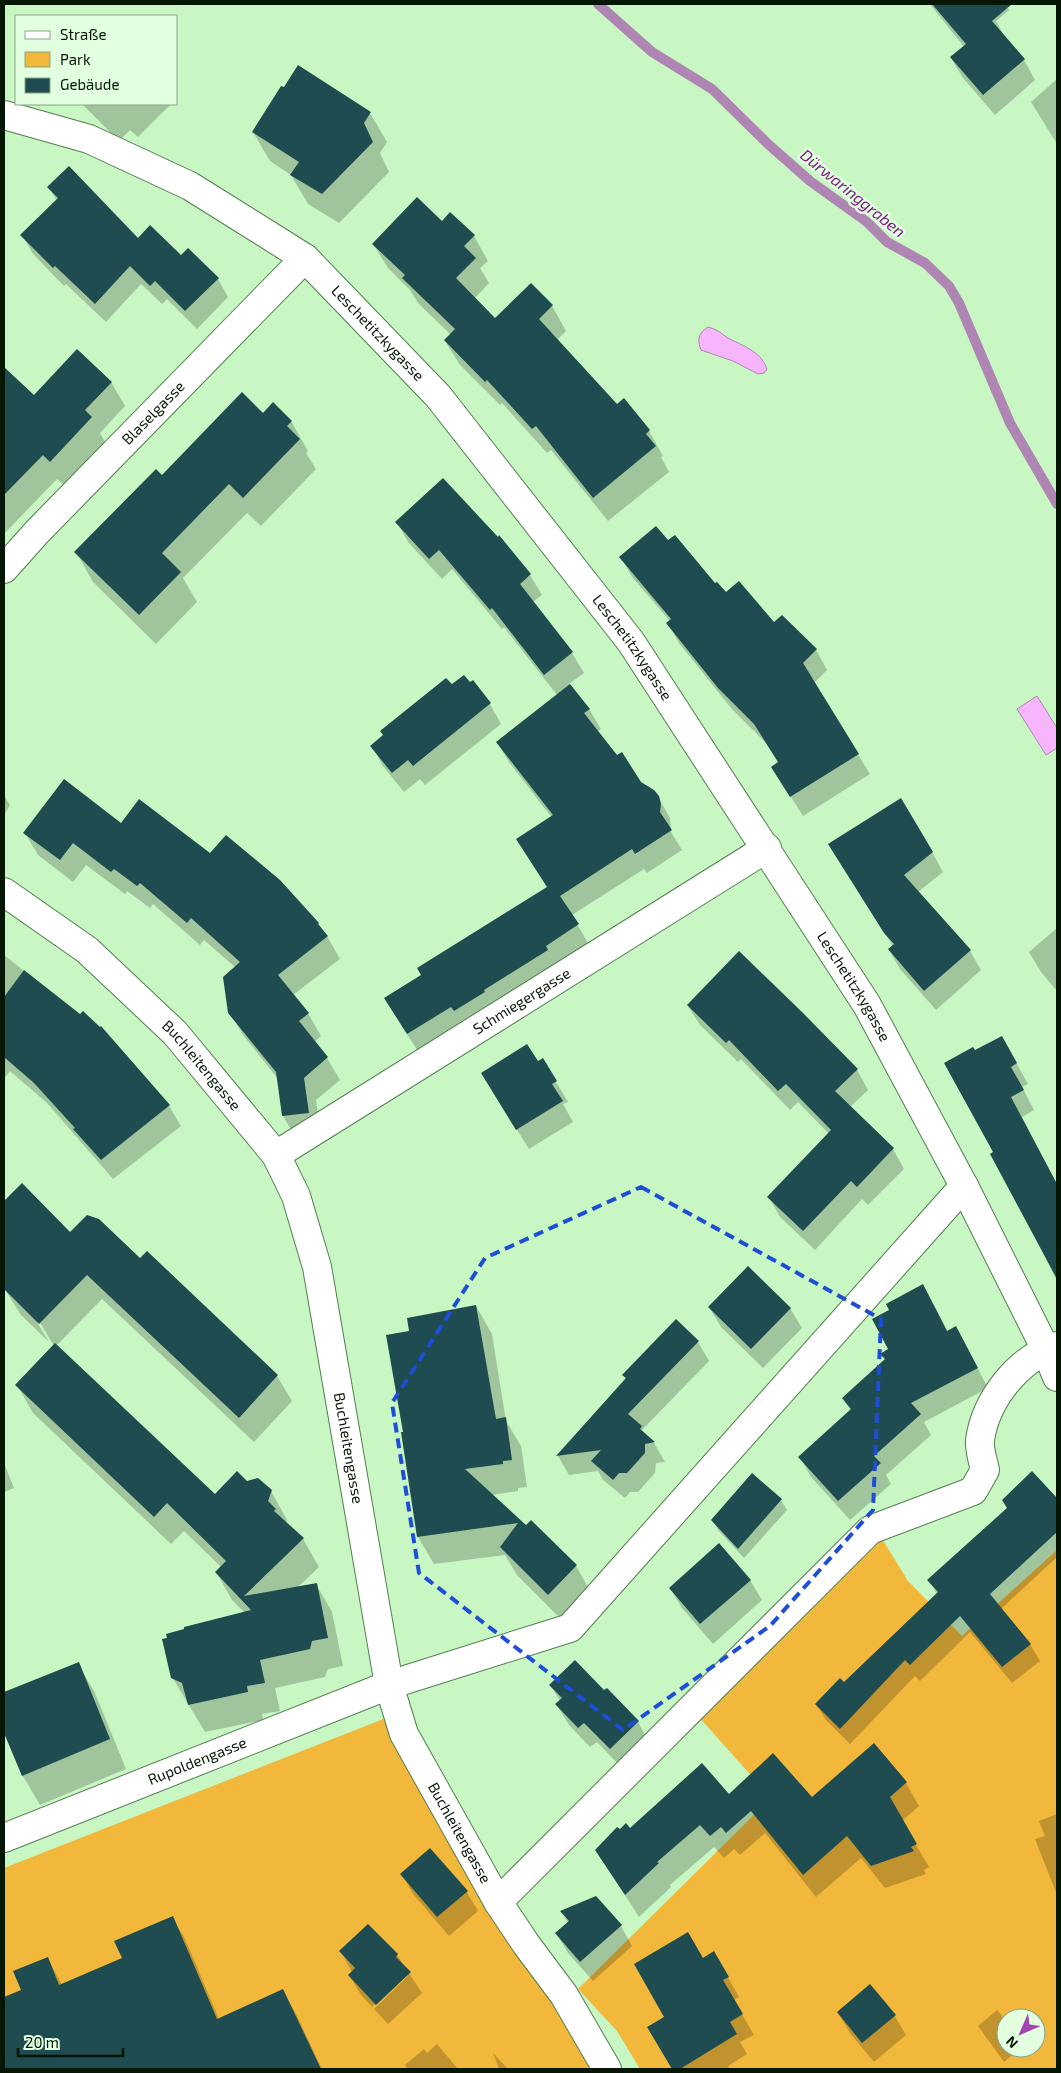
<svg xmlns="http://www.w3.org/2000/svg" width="1061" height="2073" viewBox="0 0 1061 2073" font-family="'Exo 2',sans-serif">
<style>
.green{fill:#f1b83b;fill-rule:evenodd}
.water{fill:#f6b5fd;stroke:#ae85b3}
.shadow{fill:#0003}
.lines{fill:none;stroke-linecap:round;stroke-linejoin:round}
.stream{stroke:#ae85b3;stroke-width:10}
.building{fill:#1e4c50}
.minor-casing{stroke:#527d4f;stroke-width:30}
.minor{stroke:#fff;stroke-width:28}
.marked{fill:none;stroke:#1d4ed8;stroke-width:4;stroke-dasharray:10 6;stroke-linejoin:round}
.labels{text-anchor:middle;stroke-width:5;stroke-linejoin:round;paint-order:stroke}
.street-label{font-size:15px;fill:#061605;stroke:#e2ffe0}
.water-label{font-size:16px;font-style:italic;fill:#7d1b88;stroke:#e2ffe0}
</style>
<rect width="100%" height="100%" fill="#c8f7c4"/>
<path class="green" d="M881,1537L908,1581L962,1636L1057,1550V2069H640L617,2031L578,1989L771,1798L699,1717ZM1006,2018H1036V2048H1006Z
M386,1718L595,2069H4V1868Z"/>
<path class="water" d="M708,327C716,329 721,333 728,338C743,346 761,351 767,369L764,373L758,374L733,361L701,350C697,340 698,333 708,327Z
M1037,696L1057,728V748L1046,755L1017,709Z"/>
<path class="shadow" d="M930,4H1005L1009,10L996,21L1006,39L1024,60L1035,80L995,115L963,78L951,58L964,47Z
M1057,79V144L1031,102Z
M82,104H171L138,137L130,130L119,141Z
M370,113L387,142L380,153L389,172L339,223L308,204L291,175L270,161L253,132Z
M49,188L138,239L181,257L218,279L228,297L197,329L167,299L162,304L141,284L106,322L66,284L64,286L33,254L22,235L57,201Z
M450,213L474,236L488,261L480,268L489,283L474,299L495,320L531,285L552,306L566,331L557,340L617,406L649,431L663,456L661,457L669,472L608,521L551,450L547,453L502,403L500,405L460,365L445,341L451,335L418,303L410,290L388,268L373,244L442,222Z
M8,374L34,397L111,382L125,406L100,433L105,442L64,485L57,479L4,534V379Z
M263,414L291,421L308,451L306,453L316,469L261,526L247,513L183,578L197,602L156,644L93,582L76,552L162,477Z
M397,522L498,539L499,537L530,575L542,595L533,602L572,653L584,673L569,684L589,709L601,729L597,732L640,783L658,797L670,818L671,832L682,850L647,873L644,869L572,915L589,945L419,1053L397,1018L423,975L548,888L518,840L552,818L509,762L497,742L557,695L504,627L502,629L452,569L442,579L408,542Z
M668,542L725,594L816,650L827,670L814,683L870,774L803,816L772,767L779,763L767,744L731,708L679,643L668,623L670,621L632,577L621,557Z
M452,686L490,704L501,724L425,785L420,779L404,792L383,766L372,746Z
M4,795L10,805L4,815Z
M121,825L211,855L318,923L327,936L340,959L293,995L308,1013L321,1036L314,1042L327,1058L340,1080L316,1100L321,1135L296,1138L283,1116L278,1079L243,1035L230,1012L235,967L204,940L200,945L153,904L150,908L127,891L125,894L86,865L73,882L38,855L25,833Z
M932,852L943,872L918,892L970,951L981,970L936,1010L900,969L889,950L893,946L841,864Z
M1057,928V991L1041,972L1029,952Z
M4,955L81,1016L169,1106L181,1126L113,1179L47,1103L10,1071L4,1079Z
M688,1006L802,1013L857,1070L868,1090L850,1107L893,1149L904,1169L868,1205L862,1199L815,1250L780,1217L769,1197L829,1134L798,1102L790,1110L741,1059L738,1062L700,1025Z
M975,1052L1013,1057L1028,1084L1022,1087L1034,1110L1022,1117L1057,1185V1281L994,1153Z
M543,1060L568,1102L563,1104L573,1122L529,1149L494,1093Z
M22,1185L70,1234L140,1260L147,1253L277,1376L292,1401L254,1442L102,1299L56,1346L215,1496L247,1482L271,1491L287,1520L286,1523L303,1539L319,1567L298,1587L316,1584L332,1612L343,1666L328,1669L325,1677L275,1688L280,1711L262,1714L263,1720L205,1732L172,1677L245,1613L232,1600L216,1572L221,1567L184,1531L171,1544L33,1413L17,1385L54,1346L37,1318L35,1319L49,1342L21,1315L4,1288V1203Z
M934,1305L948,1332L967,1348L988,1388L924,1422L931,1435L886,1475L891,1484L850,1520L811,1477L800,1457L851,1411L843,1399L885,1360L881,1354L890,1350V1311Z
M476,1306L492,1334L506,1421L521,1446L527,1487L518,1488V1491L492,1495L526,1527L576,1566L592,1594L564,1622L517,1575L505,1555L434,1564L418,1537L404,1433L411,1332Z
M709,1307L790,1308L802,1328L763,1368L721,1327Z
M698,1342L709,1361L642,1430L654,1443L665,1462L656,1463L655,1473L638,1492H630L625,1498L603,1480L598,1471L569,1475L558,1456L626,1380L624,1375Z
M4,1463L14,1488L4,1492Z
M1032,1473L1057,1500V1557L1001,1609L1030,1644L1040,1661L1012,1683L970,1632L920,1681L915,1676L850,1744L826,1720L816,1704L844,1684L937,1594L929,1580L1008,1508Z
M752,1475L781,1500L787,1510L744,1558L718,1530L713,1520Z
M750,1580L762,1600L713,1644L682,1608L670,1588Z
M78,1664L95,1693L126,1769L40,1805L23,1776L4,1729V1694Z
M551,1685L604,1692L607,1690L638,1722L649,1742L622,1768L597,1742L590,1747L569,1725L557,1705L560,1701Z
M874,1745L906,1783L919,1806L902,1821L929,1867L924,1870L926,1874L885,1888L861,1858L816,1897L765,1833L740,1855L734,1849L724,1858L714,1847L670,1885L671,1887L639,1917L596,1850L620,1831L630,1829L729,1795L812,1799Z
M1057,1814V1895L1035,1839L1045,1836L1039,1821Z
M402,1874L466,1891L478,1911L449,1936L413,1894Z
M562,1912L621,1926L632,1946L593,1981L568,1953L556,1933L568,1923Z
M172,1917L185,1939L219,2019L282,1990L295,2012L322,2069H5L4,1998L22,1991L48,1959L62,1985L123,1959Z
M341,1952L397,1955L422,1993L388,2024L374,2009L408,1976V1973L372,2007L361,1995L349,1975L352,1972Z
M714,1953L739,1997L734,2000L754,2035L740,2042L747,2054L728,2066L730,2069H673L649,2028L666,2018L703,1960Z
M997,2010L1006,2021V2048H1021L1004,2062L978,2026Z
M838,2013L894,2015L906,2035L874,2062L850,2033Z
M437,2044L458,2069H407L405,2065L424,2049L427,2053Z
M493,2053L508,2069H499Z"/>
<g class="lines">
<path class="stream" d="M598,4L652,52L712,89L768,144L810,181L867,222L887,242L925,263L949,286L959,303L1010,423L1057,504"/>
</g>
<path class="building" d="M932,4H1012L992,21L1025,59L983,95L950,57L966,44Z
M298,65L371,112L364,123L373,142L322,194L290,175L299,162L252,132L281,86L284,87Z
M69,166L138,238L150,225L181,255L188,248L219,278L185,311L155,281L150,286L130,266L95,304L55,266L53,268L20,235L58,198L47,187Z
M417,197L442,221L450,212L475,235L464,246L476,258L456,278L495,318L531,283L553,305L539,319L617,404L624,398L650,430L646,434L656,446L593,498L536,426L532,429L487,380L485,382L444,340L455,329L402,278L405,275L372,244Z
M77,349L112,382L85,410L92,417L50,462L43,455L4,495V367L34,395Z
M242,392L263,413L273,402L292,421L287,426L300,439L243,498L229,484L162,553L181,572L139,615L74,552L156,469L162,475Z
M443,478L498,537L499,535L531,574L520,584L573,652L544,675L492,608L490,610L439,550L429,559L395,522Z
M656,526L668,540L675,535L715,583L717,582L726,592L739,581L774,622L782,615L817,649L803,663L859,754L790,797L771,767L778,762L754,724L718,688L666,623L671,619L619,557Z
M464,675L470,682L473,680L491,703L413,766L408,760L392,773L370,746L383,735L380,731L446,678L452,684Z
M570,684L590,709L584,713L617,755L622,752L641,782L654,790L659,796L661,804L660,812L672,830L635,854L632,849L560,896L579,924L546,946L548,950L484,990L485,992L454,1011L451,1007L407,1034L384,998L421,975L417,968L547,887L516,839L553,815L496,742Z
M64,779L121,823L139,799L210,853L226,835L280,880L319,923L318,924L328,936L278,975L309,1013L299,1021L328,1057L304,1078L309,1113L282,1116L276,1072L228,1013L223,977L240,962L191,918L187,923L140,883L137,886L114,869L111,872L73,843L60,860L23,833Z
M901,798L933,852L904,875L971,950L924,991L888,949L894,944L884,933L828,844Z
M739,951L802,1012L858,1069L835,1091L894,1148L857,1187L851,1181L803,1231L767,1197L831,1130L786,1084L778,1091L729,1040L726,1043L687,1005Z
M24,970L80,1014L83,1011L100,1027L101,1026L170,1105L101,1160L73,1129L75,1128L34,1083L4,1057V997Z
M1002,1036L1017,1063L1011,1067L1024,1090L1011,1097L1057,1184V1279L990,1154L993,1152L944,1063L973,1047L975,1050Z
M527,1044L538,1061L543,1058L557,1081L552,1084L563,1101L516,1130L481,1073Z
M22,1183L70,1232L87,1215L99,1219L140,1258L147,1251L278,1375L239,1418L87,1275L39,1324L4,1289V1201Z
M748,1266L791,1308L751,1349L708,1307Z
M923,1284L947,1331L956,1326L978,1368L911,1403L921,1414L874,1456L881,1463L838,1501L798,1457L851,1409L842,1398L885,1359L880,1354L888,1349L872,1319L889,1310L886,1304Z
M476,1305L496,1419L506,1417L512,1460L503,1461V1464L465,1469L526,1525L531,1520L577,1565L548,1595L500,1547L518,1523L417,1537L401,1432H403L386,1335L409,1331L407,1318Z
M676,1319L699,1341L628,1414L642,1426L640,1429L655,1442L645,1444V1453L627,1473H619L613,1480L591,1461L601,1450L556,1456L626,1378L622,1375Z
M55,1343L215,1494L237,1471L247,1481L258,1478L272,1490L268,1501L276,1509L274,1511L304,1538L244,1596L317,1583L328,1638L312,1641L310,1649L260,1660L265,1683L247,1686L248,1692L188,1705L182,1683L171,1678L162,1639L167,1638L166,1634L184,1629V1627L251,1610L215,1572L226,1561L167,1503L154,1517L15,1385Z
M1032,1471L1057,1498V1532L990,1594L1031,1644L1002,1667L960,1616L910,1665L905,1660L840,1729L815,1704L840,1678L844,1682L938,1592L927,1580L1007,1508L1002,1500Z
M752,1473L782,1499L738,1549L711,1520Z
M719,1543L751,1580L700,1624L669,1588Z
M575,1660L604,1690L607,1688L639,1721L610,1749L584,1723L578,1728L555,1704L562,1698L549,1685Z
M79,1662L110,1739L22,1776L4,1733V1692Z
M874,1743L907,1782L890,1797L917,1844L911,1847L914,1851L871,1866L847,1836L803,1875L751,1811L726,1833L721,1827L710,1836L700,1825L657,1862L659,1863L625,1895L595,1850L617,1827L620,1829L626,1823L630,1828L702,1763L729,1794L773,1753L812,1797Z
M430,1848L468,1891L437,1917L400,1874Z
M596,1896L622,1925L580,1962L555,1933L569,1921L560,1911Z
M173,1916L217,2019L283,1989L321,2069H4V1997L21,1990L13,1971L48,1957L59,1985L122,1958L114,1941Z
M368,1924L398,1954L396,1957L411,1972L376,2005L348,1975L355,1968L339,1951Z
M688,1932L703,1958L714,1951L729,1977L723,1980L743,2014L730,2022L737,2034L680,2069H672L647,2027L664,2017L634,1964Z
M870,1984L896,2015L862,2043L837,2012Z"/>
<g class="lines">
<defs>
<g id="minor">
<path id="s1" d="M4,115L89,139L190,186L305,258L438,396L631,642L867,1005L964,1186L1046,1350L1057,1377"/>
<path id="s2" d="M4,569L37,532L305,258"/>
<path id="s3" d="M4,892L87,950L175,1033L276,1155L296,1196L317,1267L389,1685L404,1734L498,1902L526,1944L564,1995L607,2069"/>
<path id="s4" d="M276,1155L767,848"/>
<path id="s5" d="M4,1838L389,1685L570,1628L964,1186"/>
<path d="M498,1902L870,1530L973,1491L985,1470C983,1461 979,1449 980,1440C986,1399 1018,1359 1057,1346"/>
</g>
</defs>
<use href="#minor" class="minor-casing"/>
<use href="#minor" class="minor"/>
</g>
<path class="marked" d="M641,1187L881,1319L873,1510L770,1626L623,1730L419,1573L392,1403L485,1258Z"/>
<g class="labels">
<g class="street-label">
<text dy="5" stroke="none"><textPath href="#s1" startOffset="440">Leschetitzkygasse</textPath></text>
<text dy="5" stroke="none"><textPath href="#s2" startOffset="216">Blaselgasse</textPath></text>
<text dy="5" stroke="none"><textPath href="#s1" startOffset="845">Leschetitzkygasse</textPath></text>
<text dy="5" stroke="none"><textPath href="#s1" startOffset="1250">Leschetitzkygasse</textPath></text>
<text dy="5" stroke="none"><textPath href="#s4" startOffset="290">Schmiegergasse</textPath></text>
<text dy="5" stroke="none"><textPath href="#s3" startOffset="264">Buchleitengasse</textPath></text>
<text dy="5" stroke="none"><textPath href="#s3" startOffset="684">Buchleitengasse</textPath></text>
<text dy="5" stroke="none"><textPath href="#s5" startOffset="208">Rupoldengasse</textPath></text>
<text dy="5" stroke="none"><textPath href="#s3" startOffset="1089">Buchleitengasse</textPath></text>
</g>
<g class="water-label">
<text transform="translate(853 193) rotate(39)" y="6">Dürwaringgraben</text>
</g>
</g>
<rect width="1061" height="2073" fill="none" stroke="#061605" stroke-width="10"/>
<rect x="15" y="15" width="162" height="90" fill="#e2ffe0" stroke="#8aa288"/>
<rect x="25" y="31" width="25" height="8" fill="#ffffff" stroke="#8aa288"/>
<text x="60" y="40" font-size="15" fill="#061605">Straße</text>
<rect x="25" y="52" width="25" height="15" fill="#f1b83b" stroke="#8aa288"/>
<text x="60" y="65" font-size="15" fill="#061605">Park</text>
<rect x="25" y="78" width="25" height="15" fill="#1e4c50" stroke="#8aa288"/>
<text x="60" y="90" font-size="15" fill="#061605">Gebäude</text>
<g transform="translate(1021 2033) rotate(225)"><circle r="24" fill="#e2ffe0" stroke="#8aa288"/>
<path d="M0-4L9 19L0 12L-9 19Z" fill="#a245ae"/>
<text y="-8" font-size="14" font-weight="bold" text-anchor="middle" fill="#061605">N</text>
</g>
<path d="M18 2048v8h105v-8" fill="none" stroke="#061605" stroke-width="2.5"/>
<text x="25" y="2048" font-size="15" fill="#061605" stroke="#e2ffe0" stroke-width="4" paint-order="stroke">20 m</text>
</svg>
